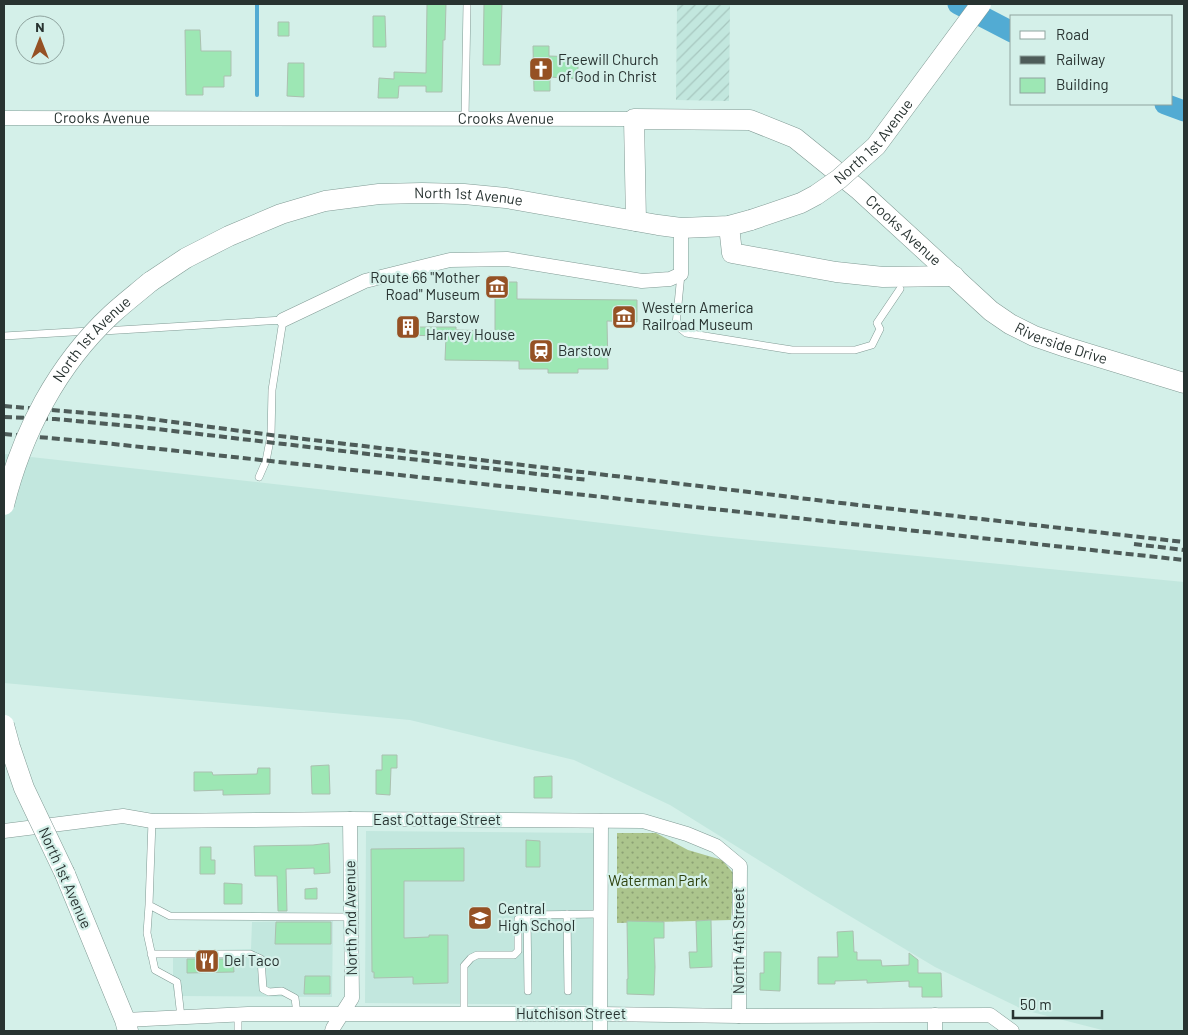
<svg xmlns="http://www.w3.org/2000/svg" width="1188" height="1035" viewBox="0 0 1188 1035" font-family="Barlow,sans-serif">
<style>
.built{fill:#c2e7de}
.industrial{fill:url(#industrial-furrows)}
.grass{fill:url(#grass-dots)}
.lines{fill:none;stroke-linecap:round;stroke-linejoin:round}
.stream{stroke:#52abd3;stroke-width:4}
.river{stroke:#52abd3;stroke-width:21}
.building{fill:#9de7b4;stroke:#abc0b0}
.lane-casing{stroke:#809a94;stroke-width:8}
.street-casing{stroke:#809a94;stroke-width:15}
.secondary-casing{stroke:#809a94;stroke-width:21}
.lane{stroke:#fff;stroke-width:7}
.street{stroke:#fff;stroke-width:14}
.secondary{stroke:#fff;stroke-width:20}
.rail{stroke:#4e5c59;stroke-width:4;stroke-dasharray:8 4;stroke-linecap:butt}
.secondary-bridge-casing{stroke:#809a94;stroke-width:21;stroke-linecap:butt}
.secondary-bridge{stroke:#fff;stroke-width:20}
.labels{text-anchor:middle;stroke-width:4.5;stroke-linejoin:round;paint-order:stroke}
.poi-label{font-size:15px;fill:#283331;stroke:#d4f0e9;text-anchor:start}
.street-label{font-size:15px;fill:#283331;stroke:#d4f0e9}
.park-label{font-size:15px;fill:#2e420e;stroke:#d4f0e9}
</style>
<defs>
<pattern id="industrial-furrows" width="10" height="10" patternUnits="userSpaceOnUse" patternTransform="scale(1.25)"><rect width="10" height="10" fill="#c2e7de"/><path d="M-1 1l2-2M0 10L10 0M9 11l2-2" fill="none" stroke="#a7c7bf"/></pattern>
<pattern id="grass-dots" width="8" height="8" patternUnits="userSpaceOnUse" patternTransform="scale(1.25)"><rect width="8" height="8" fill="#acc58d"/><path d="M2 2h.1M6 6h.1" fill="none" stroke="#8ca174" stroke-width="1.8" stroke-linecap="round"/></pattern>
</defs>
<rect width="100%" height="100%" fill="#d4f0e9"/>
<path class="built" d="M4,454L318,489L711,536L1184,582V1031H1106L1024,1010L935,967L813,894L670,805L574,760L410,720L4,683Z
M366,831L595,833L594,1005L365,1003Z
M333,920L332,997L179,996L173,991V951L251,949L252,922Z"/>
<path class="industrial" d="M677,4H730L729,101L676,100Z"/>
<path class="grass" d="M617,833H656L688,850L722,860L734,874L731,920L617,923Z"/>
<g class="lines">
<path class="stream" d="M257,4V95"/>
<path class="river" d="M958,4L1012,32
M1165,104L1184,111"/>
</g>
<path class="building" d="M427,4H446L445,40H443L442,92H426V86H399L398,98H378L379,78L394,79V72L426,73Z
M484,4H502L500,65H483Z
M373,16H385L386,47H373Z
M278,22H289V36H278Z
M185,30H200L201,51H231V76H224V87H203V95H186Z
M533,46H549V56L578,57V79L550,77V91H534Z
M288,63H304V97L287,96Z
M495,282H517V299L637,300V322L607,321L608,369H578V373H548V369H519V361L445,360L446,336L399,335V327H456V330L495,331Z
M382,755H397V768H391L390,795L376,794V770H382Z
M329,765L330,794H312L311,766Z
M258,768H270V794L223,795V790L194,791V772H212L213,775L257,774Z
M552,776V798H534V777Z
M526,840L540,841V867H526Z
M329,843L330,873L314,874V868L286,869L287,911H278L277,876H255L254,846L313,845Z
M200,847H211V860H215V874H200Z
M464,848V881H404V938L429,937V935H448V983L413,984V977L374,978V972H372L371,849Z
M224,883L242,884V904H224Z
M317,888V899H305V889Z
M711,920L712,967L690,968L689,952H697L696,921Z
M627,921L664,922V938H654L655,967L654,995L627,994V979H628Z
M276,922H331V944H275Z
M853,931L854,952H857V960H881L882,966L909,965V953L918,960V973H941L942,997H922V987H909V981L867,983V980L835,981V984H818V957H838L837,932Z
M764,952H781L780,991L760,990V973H764Z
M187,959H233L234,972L187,973Z
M305,976H330V994H304Z"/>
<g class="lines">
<defs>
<path id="lane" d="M465,118L467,4
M681,274L676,325L686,333L792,350H855L872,345L880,329L877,323L900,289
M103,331L283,320L272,390L271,435L266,461L259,477
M4,336L89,331
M152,821L149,905L170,916L351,917
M149,905L147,933L155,970L177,982L181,1017
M567,914L568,991
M527,915L528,991
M151,954H250L261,959L263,989L269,992L282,991L295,998L297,1014
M238,1014V1031
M464,1014V966L471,958L477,955H514L518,951V919L527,915L601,914"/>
<g id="street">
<path id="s1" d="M4,118L634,119"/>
<path d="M283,320L365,281L450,260L507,259L642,281L670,279L681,274V228"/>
<path d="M4,831L123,816L152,821L350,819L643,821L687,834L716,846L740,866L739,1016"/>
<path d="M125,1020L248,1014H600L739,1016L990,1015L1012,1031"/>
<path d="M332,1031L333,1028L352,998L350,819"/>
<path d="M600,1031L601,821"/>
<path d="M935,1031V1015"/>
</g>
<g id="secondary">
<path id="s2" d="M636,221L634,119L750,120L795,138L858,189L991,311L1010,324L1034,336L1066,347L1184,383"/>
<path d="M729,226L732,253L836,272L883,277L954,276"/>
<path id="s3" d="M150,282L186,258L229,236L281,214L325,201L379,194L422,193L464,194L506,198L658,225L681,228L729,226L751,220"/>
<path d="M65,874L125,1020L128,1031"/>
</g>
</defs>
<use href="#lane" class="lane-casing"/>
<use href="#street" class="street-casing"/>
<use href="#secondary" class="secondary-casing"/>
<use href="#lane" class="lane"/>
<use href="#street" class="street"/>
<use href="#secondary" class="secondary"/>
<path class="rail" d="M4,406L136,417L271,435L858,505L1184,542
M4,417L55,419L140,427L588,480
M4,434L95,442L1184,560
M1134,544L1184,550"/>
<defs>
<g id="secondary-bridge">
<path id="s4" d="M751,220L801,203L816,195L839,179L876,146L981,4"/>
<path id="s5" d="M4,505C22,433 57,365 112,314C124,303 137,293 150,282"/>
<path d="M4,725L10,747L24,788L65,874"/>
</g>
</defs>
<use href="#secondary-bridge" class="secondary-bridge-casing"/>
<use href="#secondary-bridge" class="secondary-bridge"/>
</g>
<defs>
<symbol id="church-square" viewBox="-11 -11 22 22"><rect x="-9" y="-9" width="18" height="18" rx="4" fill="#955124" stroke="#d4f0e9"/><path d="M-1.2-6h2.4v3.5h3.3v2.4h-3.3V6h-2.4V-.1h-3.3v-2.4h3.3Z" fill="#fff"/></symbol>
<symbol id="museum-square" viewBox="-11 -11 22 22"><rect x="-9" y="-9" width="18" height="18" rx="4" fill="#955124" stroke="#d4f0e9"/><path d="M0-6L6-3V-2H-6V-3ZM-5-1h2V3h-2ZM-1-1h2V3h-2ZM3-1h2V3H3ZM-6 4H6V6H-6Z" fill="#fff"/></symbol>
<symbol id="building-square" viewBox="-11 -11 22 22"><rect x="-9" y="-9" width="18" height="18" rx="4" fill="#955124" stroke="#d4f0e9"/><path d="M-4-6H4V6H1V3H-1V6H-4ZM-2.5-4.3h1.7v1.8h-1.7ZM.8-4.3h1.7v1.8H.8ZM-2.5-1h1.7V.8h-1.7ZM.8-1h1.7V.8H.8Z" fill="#fff"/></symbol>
<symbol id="station-square" viewBox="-11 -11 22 22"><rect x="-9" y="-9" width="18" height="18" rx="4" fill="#955124" stroke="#d4f0e9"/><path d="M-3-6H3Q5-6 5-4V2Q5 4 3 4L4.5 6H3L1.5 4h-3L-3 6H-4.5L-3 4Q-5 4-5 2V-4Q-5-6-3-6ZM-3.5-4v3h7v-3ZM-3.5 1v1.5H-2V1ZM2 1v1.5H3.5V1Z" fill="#fff"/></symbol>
<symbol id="school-square" viewBox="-11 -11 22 22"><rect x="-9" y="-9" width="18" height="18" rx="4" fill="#955124" stroke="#d4f0e9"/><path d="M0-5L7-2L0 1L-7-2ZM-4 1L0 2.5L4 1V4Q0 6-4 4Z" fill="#fff"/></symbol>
<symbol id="restaurant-square" viewBox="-11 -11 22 22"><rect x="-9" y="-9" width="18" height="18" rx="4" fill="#955124" stroke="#d4f0e9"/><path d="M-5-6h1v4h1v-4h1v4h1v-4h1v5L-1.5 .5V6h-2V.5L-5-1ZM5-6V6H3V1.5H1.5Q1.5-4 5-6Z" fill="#fff"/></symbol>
</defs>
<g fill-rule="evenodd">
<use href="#church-square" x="527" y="55" width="28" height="28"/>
<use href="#museum-square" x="483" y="273" width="28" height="28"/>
<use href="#museum-square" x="610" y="303" width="28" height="28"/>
<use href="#building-square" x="394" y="313" width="28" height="28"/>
<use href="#station-square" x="527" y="337" width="28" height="28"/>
<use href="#school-square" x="466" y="904" width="28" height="28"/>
<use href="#restaurant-square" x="193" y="947" width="28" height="28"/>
</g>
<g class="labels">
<g class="poi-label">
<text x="558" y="65">Freewill Church<tspan x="558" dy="17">of God in Christ</tspan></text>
<text x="480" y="283" text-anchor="end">Route 66 "Mother<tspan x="480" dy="17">Road" Museum</tspan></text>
<text x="642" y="313">Western America<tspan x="642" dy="17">Railroad Museum</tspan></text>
<text x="426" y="323">Barstow<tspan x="426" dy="17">Harvey House</tspan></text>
<text x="558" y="356">Barstow</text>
<text x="498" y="914">Central<tspan x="498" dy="17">High School</tspan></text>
<text x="224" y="966">Del Taco</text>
</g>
<g class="street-label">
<text dy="5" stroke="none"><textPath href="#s1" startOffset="98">Crooks Avenue</textPath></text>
<text dy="5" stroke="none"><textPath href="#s1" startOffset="502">Crooks Avenue</textPath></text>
<text dy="5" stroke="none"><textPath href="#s4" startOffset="149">North 1st Avenue</textPath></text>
<text dy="5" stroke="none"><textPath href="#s3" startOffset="338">North 1st Avenue</textPath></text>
<text dy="5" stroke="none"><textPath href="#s2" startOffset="409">Crooks Avenue</textPath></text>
<text dy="5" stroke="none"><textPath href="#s5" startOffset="190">North 1st Avenue</textPath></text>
<text dy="5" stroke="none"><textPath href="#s2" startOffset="606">Riverside Drive</textPath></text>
<text x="437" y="825">East Cottage Street</text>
<text transform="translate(65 878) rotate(66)" y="5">North 1st Avenue</text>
<text transform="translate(351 918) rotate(-91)" y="5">North 2nd Avenue</text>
<text transform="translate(739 941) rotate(-90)" y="5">North 4th Street</text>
<text x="571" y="1019">Hutchison Street</text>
</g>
<g class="park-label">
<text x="658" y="886">Waterman Park</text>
</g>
</g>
<rect width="1188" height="1035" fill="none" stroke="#283331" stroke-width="10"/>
<rect x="1010" y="15" width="162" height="90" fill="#d4f0e9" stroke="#8fa49f"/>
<rect x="1020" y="31" width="25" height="8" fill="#ffffff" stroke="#8fa49f"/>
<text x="1056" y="40" font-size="15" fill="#283331">Road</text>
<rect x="1020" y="56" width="25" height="8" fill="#4e5c59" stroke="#8fa49f"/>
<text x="1056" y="65" font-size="15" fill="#283331">Railway</text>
<rect x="1020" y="78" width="25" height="15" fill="#9de7b4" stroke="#8fa49f"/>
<text x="1056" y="90" font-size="15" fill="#283331">Building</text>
<g transform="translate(40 40)"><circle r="24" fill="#d4f0e9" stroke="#8fa49f"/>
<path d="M0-4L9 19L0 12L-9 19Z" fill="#955124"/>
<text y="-8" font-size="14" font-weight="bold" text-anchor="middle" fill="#283331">N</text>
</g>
<path d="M1013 1010v8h89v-8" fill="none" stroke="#283331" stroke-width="2.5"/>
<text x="1020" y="1010" font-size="15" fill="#283331" stroke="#d4f0e9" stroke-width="4" paint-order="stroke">50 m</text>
</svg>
